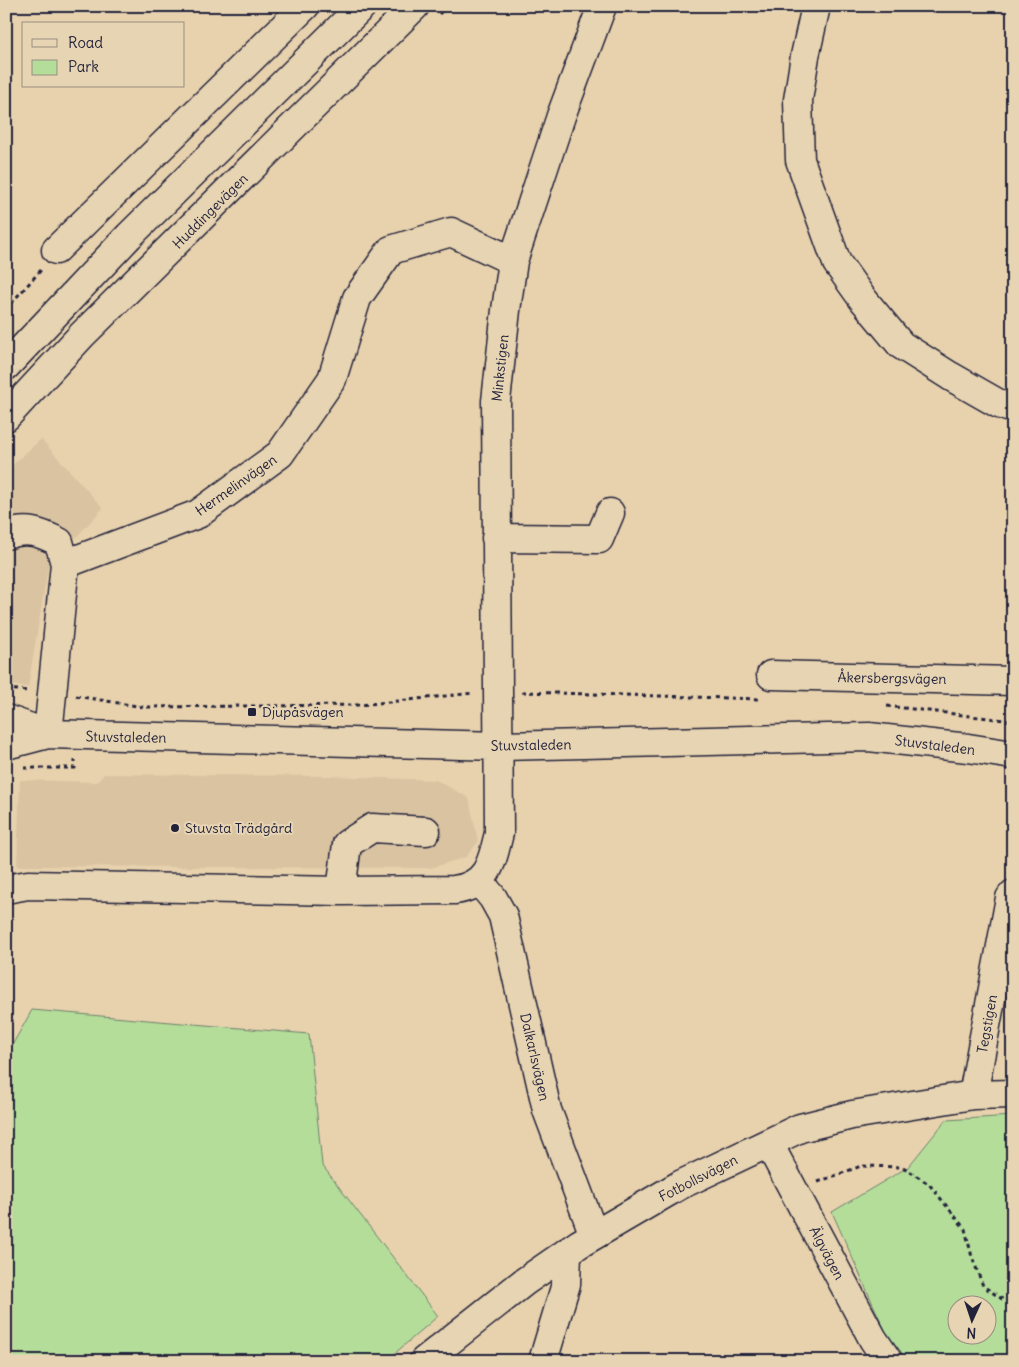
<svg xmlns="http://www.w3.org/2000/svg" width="1019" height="1367" viewBox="0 0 1019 1367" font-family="Delius,sans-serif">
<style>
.built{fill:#d9c3a1}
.green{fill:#b4dd9a;stroke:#6b806a;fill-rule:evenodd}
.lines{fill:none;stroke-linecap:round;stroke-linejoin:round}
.minor-casing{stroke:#22223b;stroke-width:31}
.major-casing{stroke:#22223b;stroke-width:31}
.path{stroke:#22223b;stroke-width:3;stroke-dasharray:4 4;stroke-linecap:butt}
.minor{stroke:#e7d4b2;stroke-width:28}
.major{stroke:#e7d4b2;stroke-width:28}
.poi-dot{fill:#22223b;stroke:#e7d4b2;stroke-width:2}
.labels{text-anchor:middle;stroke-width:4;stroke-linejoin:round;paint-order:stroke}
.street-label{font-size:14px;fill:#22223b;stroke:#e7d4b2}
.poi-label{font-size:14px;fill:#22223b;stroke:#e7d4b2;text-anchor:start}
</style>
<rect width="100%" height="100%" fill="#e8d2ae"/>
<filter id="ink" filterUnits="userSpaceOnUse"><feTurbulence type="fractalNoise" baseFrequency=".02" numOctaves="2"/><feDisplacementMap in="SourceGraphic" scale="10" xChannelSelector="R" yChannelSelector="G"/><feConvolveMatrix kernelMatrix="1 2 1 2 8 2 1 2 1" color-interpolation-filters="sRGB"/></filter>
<g filter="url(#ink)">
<path class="built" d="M41,439L103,508L48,568L28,687L6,685V471Z
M104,774L329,776L436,780L469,798L478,842L466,857L431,868L17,866L20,780L97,782Z"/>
<path class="green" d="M32,1010L309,1034L322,1165L438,1316L386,1361H6V1056Z
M1013,1116V1361H908L885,1331L832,1212L908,1167L946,1120ZM956,1304H986V1334H956Z"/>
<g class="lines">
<defs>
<path id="minor" d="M816,6L805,56L798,100L800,160L837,263L862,298L901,345L950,376L999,404L1013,409
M56,250L305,6
M6,535C27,527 41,533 59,542L65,564
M496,538L599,539L610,513
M771,675L1013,681
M6,719L48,734
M48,734L65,564L198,514L280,454L332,379L357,298L391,250L451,232L513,261
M6,745L48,734L499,746L869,737L968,748L1013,755
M479,881L493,898L503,916L547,1110L594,1235
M6,889L28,885L341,891L454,890C488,886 492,862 499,833L496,401L506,310L513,261L561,116L602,6
M341,891L347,844L372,828L426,831
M973,1095L1010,898L1013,894
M769,1144L873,1339L888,1361
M424,1361L524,1282L579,1244L680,1185L800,1128L852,1115L973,1095L1013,1094
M543,1361L566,1284L567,1252"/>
<path id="major" d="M6,366L129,236L362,6
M6,417L82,335L415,6"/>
</defs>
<use href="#minor" class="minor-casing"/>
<use href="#major" class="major-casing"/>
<path class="path" d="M439,14L447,6
M6,309L41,270
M6,689L28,691
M522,692L761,699
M76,696L143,707L360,705L474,693
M887,706L1013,721
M24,768H75V760
M818,1182L861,1166L903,1167L929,1184L965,1229L972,1257L983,1286L1005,1301L1013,1300"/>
<use href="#minor" class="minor"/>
<use href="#major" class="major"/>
</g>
</g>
<g class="poi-dot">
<rect x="247" y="707" width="10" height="10" rx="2.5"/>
<circle cx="175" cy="828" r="5"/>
</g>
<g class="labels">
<g class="street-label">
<text transform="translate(210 211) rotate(-45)" y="5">Huddingevägen</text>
<text transform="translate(500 368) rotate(-84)" y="5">Minkstigen</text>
<text transform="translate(236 485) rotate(-35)" y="5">Hermelinvägen</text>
<text transform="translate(892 678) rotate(1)" y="5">Åkersbergsvägen</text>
<text transform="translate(126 737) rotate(1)" y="5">Stuvstaleden</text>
<text transform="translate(531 745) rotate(-1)" y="5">Stuvstaleden</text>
<text transform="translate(935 745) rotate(7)" y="5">Stuvstaleden</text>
<text transform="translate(987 1024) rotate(-80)" y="5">Tegstigen</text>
<text transform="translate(535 1057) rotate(77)" y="5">Dalkarlsvägen</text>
<text transform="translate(698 1178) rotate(-27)" y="5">Fotbollsvägen</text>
<text transform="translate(827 1253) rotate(62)" y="5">Älgvägen</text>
</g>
<g class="poi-label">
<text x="262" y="717">Djupåsvägen</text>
<text x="185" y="833">Stuvsta Trädgård</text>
</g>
</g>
<rect width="1019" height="1367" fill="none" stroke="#e7d4b2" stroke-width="25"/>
<rect x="12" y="12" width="994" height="1342" fill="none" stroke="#22223b" stroke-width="2" filter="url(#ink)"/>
<rect x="22" y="22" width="162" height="65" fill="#e7d4b2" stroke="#988d82"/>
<rect x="32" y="39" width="25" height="8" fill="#e7d4b2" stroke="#988d82"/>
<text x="68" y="48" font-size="15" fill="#22223b">Road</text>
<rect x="32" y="60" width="25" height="15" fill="#b4dd9a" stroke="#988d82"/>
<text x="68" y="72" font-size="15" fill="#22223b">Park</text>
<g transform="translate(972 1320) rotate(183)"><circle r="24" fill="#e7d4b2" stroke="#988d82"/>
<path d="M0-4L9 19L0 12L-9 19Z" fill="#22223b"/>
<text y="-8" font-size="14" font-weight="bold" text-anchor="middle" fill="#22223b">N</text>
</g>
</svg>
